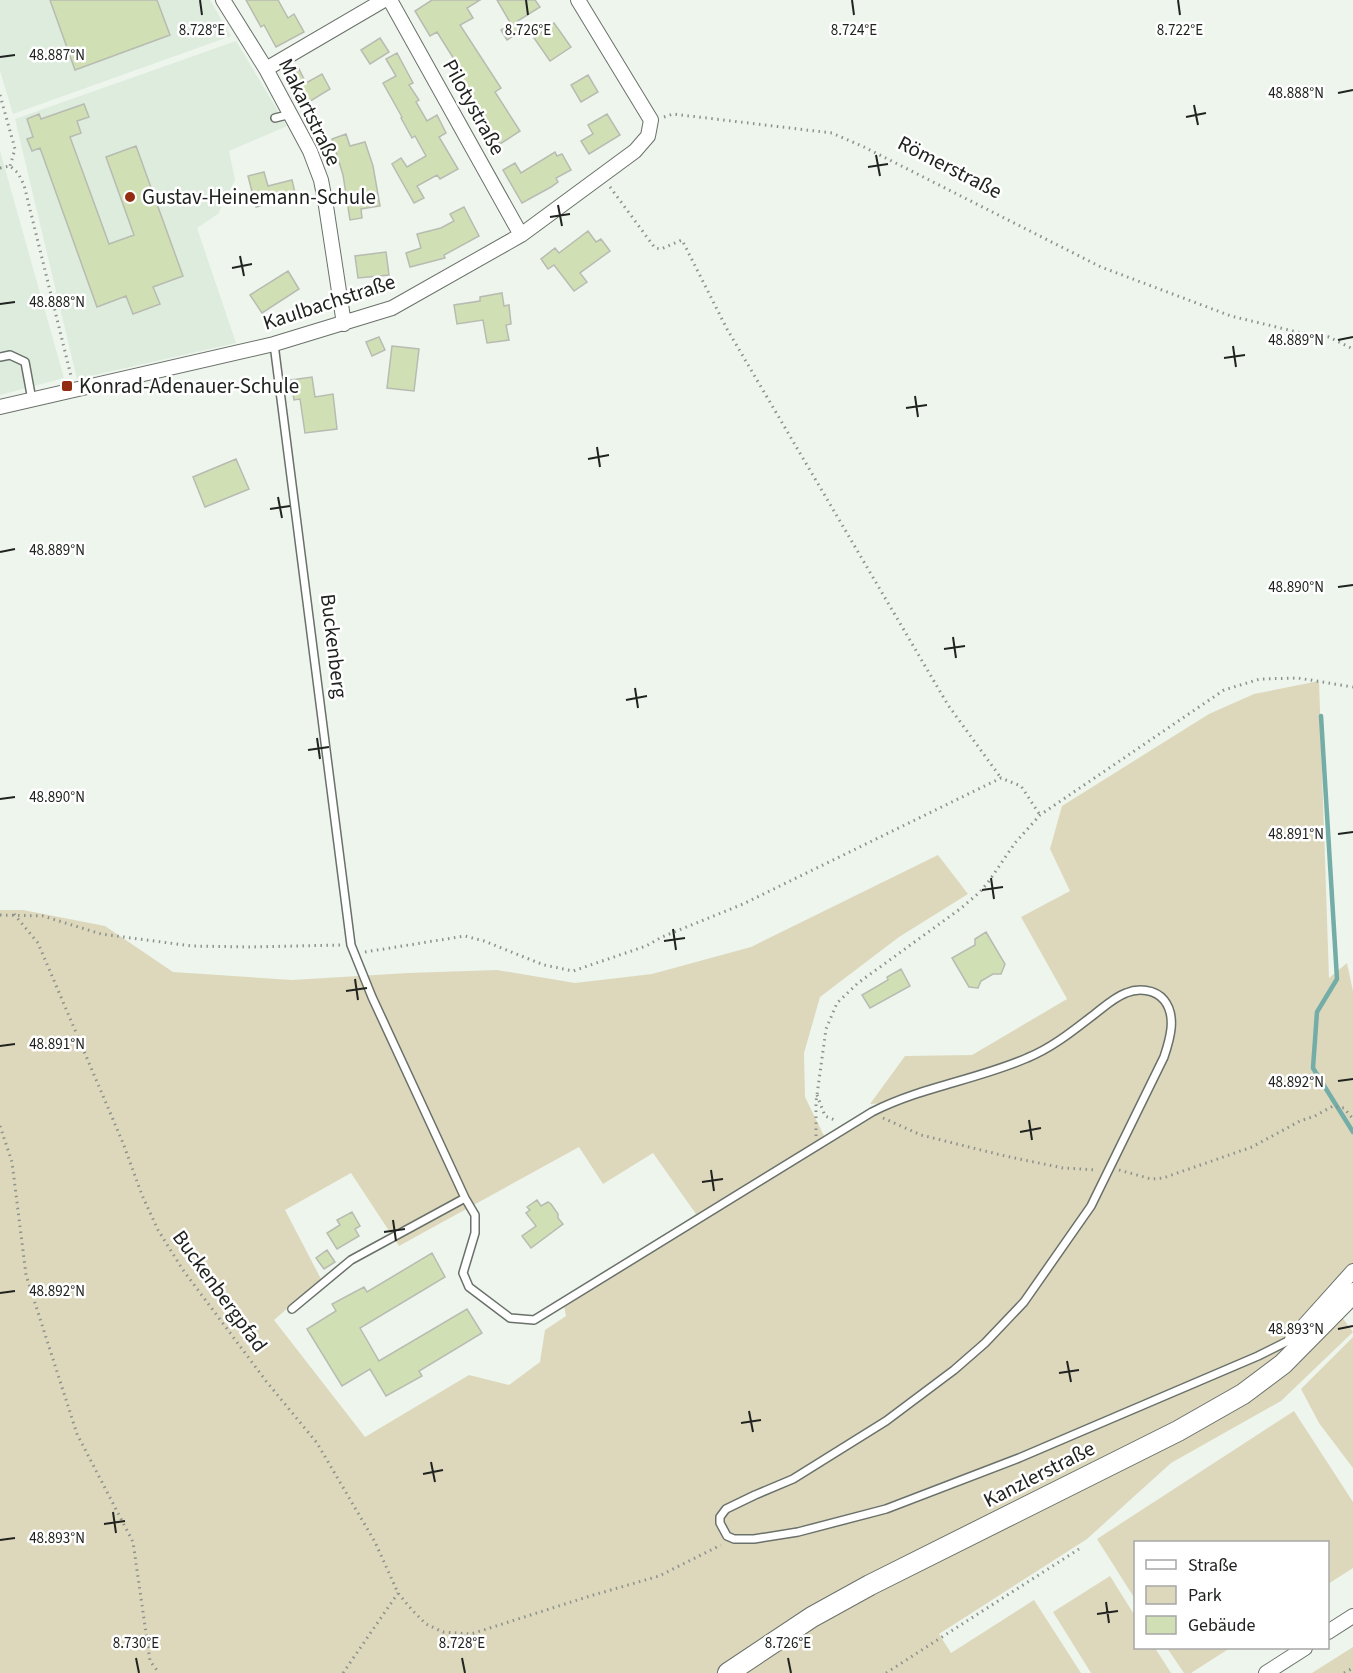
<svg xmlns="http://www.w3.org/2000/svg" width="1353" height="1673" viewBox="0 0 1353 1673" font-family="'Source Sans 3',sans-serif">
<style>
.built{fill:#deecdd}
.green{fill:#ddd8bc;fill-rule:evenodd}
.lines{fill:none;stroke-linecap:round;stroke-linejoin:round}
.stream{stroke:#74ada7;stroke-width:4.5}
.building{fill:#d1dfb4;stroke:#b8bbb1;stroke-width:1.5}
.lane-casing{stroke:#6a716a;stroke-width:10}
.street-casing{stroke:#6a716a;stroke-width:16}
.secondary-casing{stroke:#6a716a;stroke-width:22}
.path{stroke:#8c928c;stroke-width:3;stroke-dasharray:1.5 4.5;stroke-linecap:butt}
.lane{stroke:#fff;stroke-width:7}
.street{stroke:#fff;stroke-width:14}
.secondary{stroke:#fff;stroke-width:20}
.ticks{fill:none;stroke:#202320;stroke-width:2}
.poi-dot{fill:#942c12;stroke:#fff;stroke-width:2}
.labels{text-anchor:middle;stroke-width:5;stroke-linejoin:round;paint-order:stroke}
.street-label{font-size:21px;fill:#202320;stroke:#fff}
.poi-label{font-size:21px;fill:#202320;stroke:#fff;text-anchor:start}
.ticks-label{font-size:15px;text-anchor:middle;fill:#202320;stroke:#fff;stroke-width:5;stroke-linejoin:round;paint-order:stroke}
</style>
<rect width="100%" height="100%" fill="#edf5ed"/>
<path class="built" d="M0,0H210L231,36L13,114L0,71Z
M236,41L287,126L229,151L235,180L218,214L197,228L236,343L77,379L15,119Z
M0,151L64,378L0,395Z"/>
<path class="green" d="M1319,681L1329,978L1347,963L1353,991V1282L1333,1305L1353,1332L1281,1401L1171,1463L1087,1539L939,1634L951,1653L1034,1600L1081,1673H0V910H23L105,926L173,972L292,980L408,973L497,970L575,983L652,974L751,947L938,855L968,894L899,937L820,997L804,1053L805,1097L825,1138L888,1103L870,1104L905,1056L972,1055L1067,999L1021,917L1070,891L1050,849L1062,806L1209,714L1254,694ZM579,1147L603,1184L653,1153L696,1214L564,1306L566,1316L545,1330L540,1362L509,1385L469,1375L365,1437L274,1320L321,1279L285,1210L351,1173L399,1246Z
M1353,1337V1468L1319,1423L1301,1389Z
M1294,1411L1353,1502V1568L1328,1584V1542H1136L1135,1599L1097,1539Z
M1110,1576L1135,1616L1136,1648H1155L1171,1673H1091L1053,1612Z
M1353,1647V1673H1312Z
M1167,1648H1230L1191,1673H1184Z"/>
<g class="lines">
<path class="stream" d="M1321,716L1337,979L1317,1012L1313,1068L1353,1132"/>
</g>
<path class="building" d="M50,0H157L170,35L75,70Z
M246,0H278L288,18L294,14L304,32L276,47L264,25L261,27Z
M432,0H480L467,8L473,18L460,25L501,88L495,92L520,131L500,144L477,109L460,77L464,75L437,32L430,36L415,11Z
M497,0H535L540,7L516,22L521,31L507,40L501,30L511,24Z
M554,23L571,47L550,61L534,38Z
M380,38L389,52L370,64L361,50Z
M397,53L413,83L409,85L419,100L416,102L427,121L437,115L446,133L439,137L458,169L440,179L437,175L417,186L424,198L414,203L392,164L401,158L407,167L426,156L415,136L412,138L401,118L402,117L383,83L396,76L386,59Z
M299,69L306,83L322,74L330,89L304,105L288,75Z
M588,75L598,92L581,102L571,85Z
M84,104L89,117L77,121L81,133L70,137L109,244L134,235L106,157L136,146L183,276L153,287L160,304L133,314L126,296L97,307L40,148L32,151L27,139L33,137L27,119L39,114L41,119Z
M607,114L620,135L589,154L581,141L593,134L588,125Z
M346,134L350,146L365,142L373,166L380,206L361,209L362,218L350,220L343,175L332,139Z
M555,152L557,156L562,154L571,170L556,178L558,182L551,187L522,203L503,170L515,163L521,173Z
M264,172L268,186L292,180L296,197L256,207L248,176Z
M464,207L479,236L444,255L445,258L410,267L406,253L421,248L417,234L441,228L454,221L450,214Z
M588,231L596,242L601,239L610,251L580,273L587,282L574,291L554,265L548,269L541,259L555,248L559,253Z
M386,252L389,275L358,278L355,256Z
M288,271L299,289L262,313L250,295Z
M502,293L504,306L509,305L511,324L506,325L509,340L487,343L483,320L457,324L454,305L480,301V297Z
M379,337L385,350L372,356L366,342Z
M392,346L419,349L414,391L387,388Z
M312,377L315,397L333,394L337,429L305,433L300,399L294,400L291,380Z
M236,459L249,489L205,507L193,477Z
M986,932L1005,964L1001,974H993L981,981L978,988L969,987L952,958L975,945V939Z
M901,969L910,986L870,1008L862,995L888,980L887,977Z
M537,1200L541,1206L548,1202L551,1204L558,1214V1218L563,1224L531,1248L522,1236L536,1226L526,1213L530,1210L527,1207Z
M352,1212L360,1226L355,1229L359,1236L337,1249L327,1233L340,1225L337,1220Z
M327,1250L335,1262L324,1269L316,1258Z
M432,1253L445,1277L360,1328L379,1361L467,1309L482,1333L419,1371L422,1376L386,1396L370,1369L342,1386L307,1329L336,1311L332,1304L364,1287L367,1292Z"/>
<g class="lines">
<defs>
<path id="lane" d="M275,118L291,114
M274,344L351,945L372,997L465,1198L475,1215V1233L463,1273L469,1287L510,1318L534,1320L872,1112C921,1087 976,1080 1027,1058C1052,1048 1074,1030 1096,1013C1105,1006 1115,997 1126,993C1138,988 1155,989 1164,1000C1177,1016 1170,1039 1164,1057L1091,1206L1024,1302L985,1343L954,1370L886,1421L793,1479L755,1495L726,1509L720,1517V1523L727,1536L734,1539H754L798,1532L886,1509L1019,1458L1258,1356L1292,1339
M0,357L10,355L25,362L32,400
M292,1309L351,1260L465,1198"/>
<path id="street" d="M223,0L266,69L310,151L321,180L326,206L344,324
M390,0L521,235
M266,69L384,0
M0,407L274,344L392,308L521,235L635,151L648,136L651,120L578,0
M1292,1339L1353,1271
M1328,1632L1353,1616
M1266,1673L1305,1648"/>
<path id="secondary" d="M728,1673L812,1617L870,1585L1178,1431L1243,1394L1283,1364L1353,1293"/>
</defs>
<use href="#lane" class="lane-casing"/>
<use href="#street" class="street-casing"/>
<use href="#secondary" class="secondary-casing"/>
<path class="path" d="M0,95L15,149L10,166
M664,117L673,114L832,133L864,147L1101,267L1231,316L1297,332L1329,337L1353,349
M0,168L10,166L18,173L24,185L71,376
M610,187L655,248L661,249L682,240L727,329L948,705L1001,778
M14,914L38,943L123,1143L142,1195L158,1230L183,1270L266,1381L317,1443L375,1542L398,1593L412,1610L426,1624L443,1632L471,1634L590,1596L659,1576L721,1545
M0,915L43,916L101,934L192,946L250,947L343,945
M365,952L465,936L484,941L544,965L573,971L646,946L662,937L743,904L1001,778L1021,786L1040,815
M817,1095L825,1116L837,1121
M883,1118L921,1135L1005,1156L1063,1168L1097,1170
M0,1126L12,1162L26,1275L77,1434L133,1542L150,1661L159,1673
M816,1136V1102L826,1029L837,1003L858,983L960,909L980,892L989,881L1015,843L1040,815L1224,690L1260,679L1298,678L1353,687
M1119,1170L1151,1179L1163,1178L1252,1147L1300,1121L1315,1116L1333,1106L1344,1108L1353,1119
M343,1673L398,1593
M886,1673L1079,1549
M1344,1673L1353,1668"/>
<use href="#lane" class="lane"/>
<use href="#street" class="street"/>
<use href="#secondary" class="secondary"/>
</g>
<path class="ticks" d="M200,0L202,15M526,0L528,15M852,0L854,15M1178,0L1180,15M0,57L15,55M1338,93L1353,90M1194,105L1198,125M1186,117L1206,113M876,155L880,176M868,167L888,164M558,205L562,226M550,217L570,214M240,256L244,276M232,268L252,264M0,304L15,302M1338,340L1353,337M1233,346L1236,367M1224,358L1245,355M915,396L918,417M906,408L927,405M597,447L600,467M588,459L609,455M278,497L282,518M270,509L290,506M0,552L15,549M1338,587L1353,585M953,637L956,658M944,649L965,646M635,688L638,708M626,700L647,696M317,738L320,759M308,750L329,747M0,799L15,797M1338,834L1353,832M991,878L994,899M982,890L1003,887M673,929L676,950M664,941L685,938M355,979L358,1000M346,991L367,988M0,1046L15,1044M1338,1081L1353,1079M1029,1120L1032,1140M1020,1132L1041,1128M711,1170L714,1191M702,1182L723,1179M393,1220L396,1241M384,1232L405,1229M0,1293L15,1291M1338,1329L1353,1326M1067,1361L1071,1382M1059,1373L1079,1370M749,1411L753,1432M741,1423L761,1420M431,1462L435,1482M423,1474L443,1470M113,1512L116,1533M104,1524L125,1521M0,1540L15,1538M1106,1602L1109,1623M1097,1614L1118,1611M136,1658L139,1673M462,1658L465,1673M788,1658L791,1673"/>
<g class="poi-dot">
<circle cx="130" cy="197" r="6"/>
<rect x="61" y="380" width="12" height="12" rx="3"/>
</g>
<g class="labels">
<g class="street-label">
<text transform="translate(474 107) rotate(61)" y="7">Pilotystraße</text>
<text transform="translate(310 112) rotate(64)" y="7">Makartstraße</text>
<text transform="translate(950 167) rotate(27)" y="7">Römerstraße</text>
<text transform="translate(329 302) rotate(-18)" y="7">Kaulbachstraße</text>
<text transform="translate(334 646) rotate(83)" y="7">Buckenberg</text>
<text transform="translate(220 1291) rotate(54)" y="7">Buckenbergpfad</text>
<text transform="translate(1039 1474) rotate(-27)" y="7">Kanzlerstraße</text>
</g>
<g class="poi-label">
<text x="142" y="204">Gustav-Heinemann-Schule</text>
<text x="79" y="393">Konrad-Adenauer-Schule</text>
</g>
</g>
<g class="ticks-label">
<text x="854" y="35">8.724°E</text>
<text x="202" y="35">8.728°E</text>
<text x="528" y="35">8.726°E</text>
<text x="1180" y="35">8.722°E</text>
<text x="57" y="60">48.887°N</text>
<text x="1296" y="98">48.888°N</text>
<text x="57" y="307">48.888°N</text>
<text x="1296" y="345">48.889°N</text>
<text x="57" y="555">48.889°N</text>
<text x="1296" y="592">48.890°N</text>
<text x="57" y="802">48.890°N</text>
<text x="1296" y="839">48.891°N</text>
<text x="57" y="1049">48.891°N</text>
<text x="1296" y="1087">48.892°N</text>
<text x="57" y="1296">48.892°N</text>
<text x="1296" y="1334">48.893°N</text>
<text x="57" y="1543">48.893°N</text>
<text x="136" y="1648">8.730°E</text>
<text x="462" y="1648">8.728°E</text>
<text x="788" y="1648">8.726°E</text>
</g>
<rect x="1134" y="1541" width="195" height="108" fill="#ffffff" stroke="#a6a7a6" stroke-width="1.5"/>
<rect x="1146" y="1560" width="30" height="9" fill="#ffffff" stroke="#a6a7a6" stroke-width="1.5"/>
<text x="1188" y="1571" font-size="18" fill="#202320">Straße</text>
<rect x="1146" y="1586" width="30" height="18" fill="#ddd8bc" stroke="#a6a7a6" stroke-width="1.5"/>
<text x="1188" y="1601" font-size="18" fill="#202320">Park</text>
<rect x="1146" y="1616" width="30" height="18" fill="#d1dfb4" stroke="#a6a7a6" stroke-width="1.5"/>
<text x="1188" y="1631" font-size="18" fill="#202320">Gebäude</text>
</svg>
